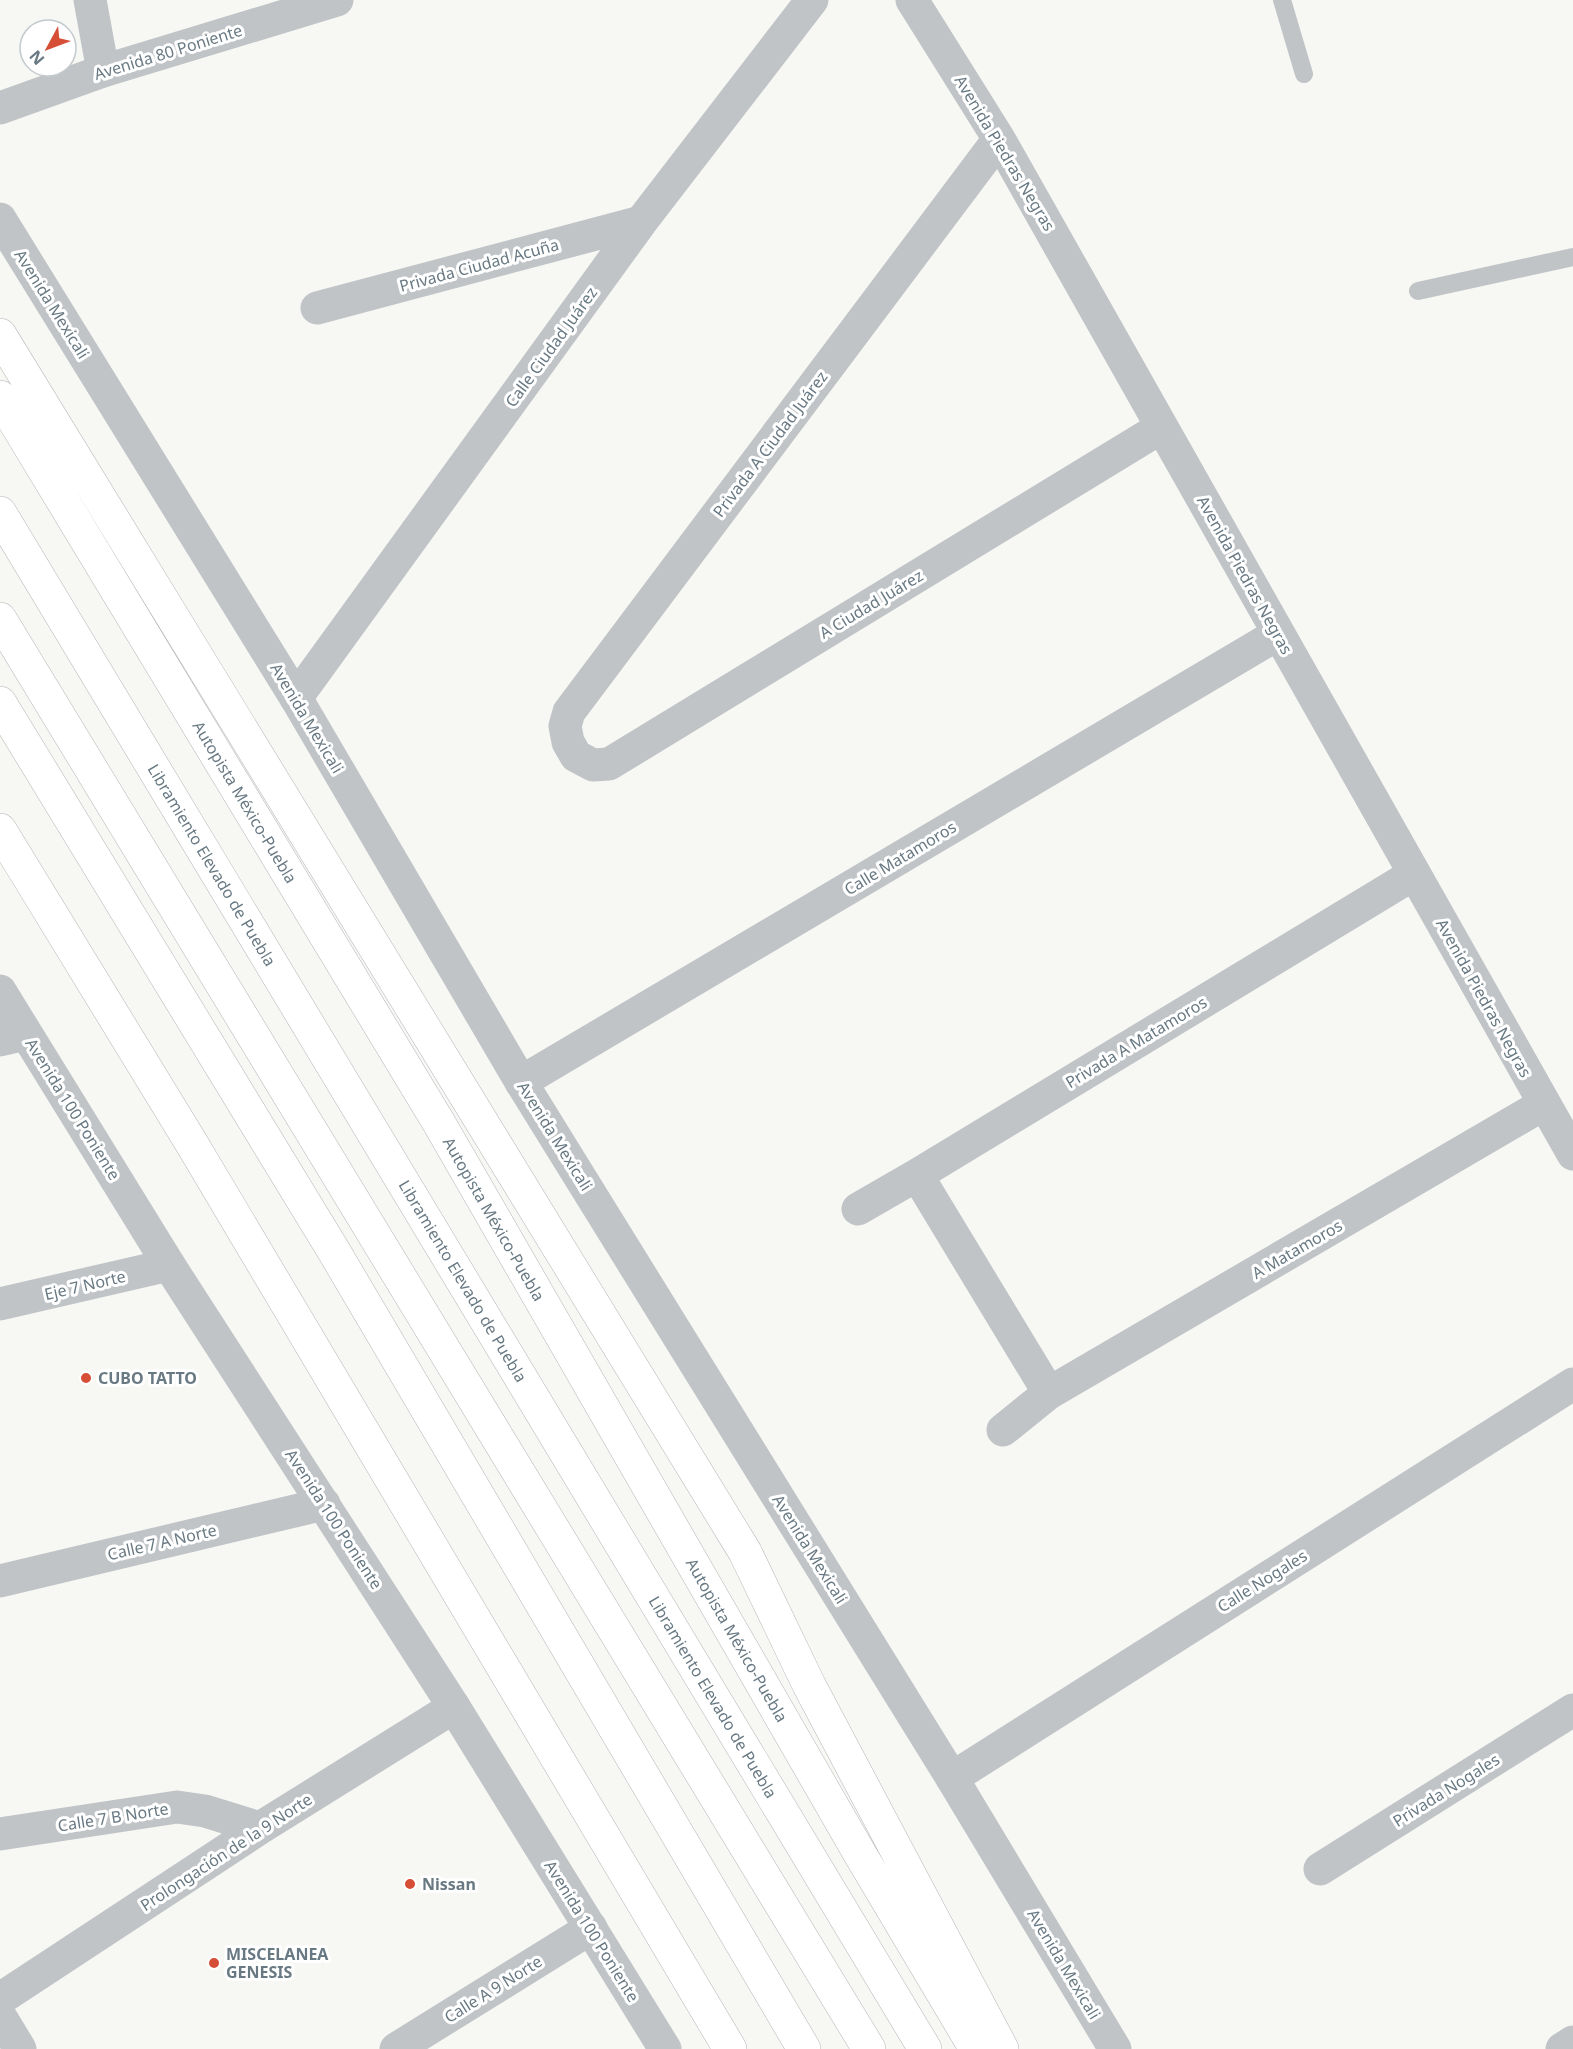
<svg xmlns="http://www.w3.org/2000/svg" width="1573" height="2049" viewBox="0 0 1573 2049" font-family="'Noto Sans',sans-serif">
<style>
.lines{fill:none;stroke-linecap:round;stroke-linejoin:round}
.motorway-casing{stroke:#b3b7ba;stroke-width:34}
.service{stroke:#c0c4c7;stroke-width:18}
.minor{stroke:#c0c4c7;stroke-width:33}
.tertiary{stroke:#c0c4c7;stroke-width:33}
.motorway{stroke:#fff;stroke-width:33}
.poi-dot{fill:#d64e35;stroke:#fff;stroke-width:2}
.labels{text-anchor:middle;stroke-width:6;stroke-linejoin:round;paint-order:stroke}
.street-label{font-size:16px;fill:#687983;stroke:#fff}
.poi-label{font-size:16px;font-weight:bold;fill:#687983;stroke:#fff;text-anchor:start}
</style>
<rect width="100%" height="100%" fill="#f7f7f4"/>
<g class="lines">
<defs>
<path id="motorway" d="M0,335L745,1552L809,1685L1002,2049
M0,397L439,1123L860,1854L976,2049
M0,513L925,2049
M0,619L869,2049
M0,703L335,1253L804,2049
M0,830L192,1144L730,2049"/>
</defs>
<use href="#motorway" class="motorway-casing"/>
<path class="service" d="M1282,0L1304,74
M1418,291L1573,257"/>
<path class="minor" d="M90,0L103,71
M912,0L999,139L1573,1154
M999,139L569,712L565,726L568,742L576,756L593,765L609,764L1162,427
M317,308L641,222
M296,698L641,222L812,0
M0,1040L26,1034
M521,1082L1278,634
M917,1175L1049,1393
M858,1209L917,1175L1414,874
M0,1304L169,1265
M1003,1430L1049,1393L1544,1104
M0,1581L324,1504
M952,1778L1573,1384
M0,1834L177,1807L205,1811L260,1828
M1320,1869L1573,1710
M0,1999L260,1828L454,1707
M0,2016L20,2049
M396,2049L591,1928
M1562,2049L1573,2042"/>
<path class="tertiary" d="M0,108L103,71L337,0
M0,219L296,698L521,1082L952,1778L1115,2049
M0,991L169,1265L454,1707L665,2049"/>
<use href="#motorway" class="motorway"/>
</g>
<g class="poi-dot">
<circle cx="86" cy="1378" r="6"/>
<circle cx="410" cy="1884" r="6"/>
<circle cx="214" cy="1963" r="6"/>
</g>
<g class="labels">
<g class="street-label">
<text transform="translate(168 52) rotate(-17)" y="6">Avenida 80 Poniente</text>
<text transform="translate(1005 153) rotate(59)" y="6">Avenida Piedras Negras</text>
<text transform="translate(479 265) rotate(-15)" y="6">Privada Ciudad Acuña</text>
<text transform="translate(52 304) rotate(58)" y="6">Avenida Mexicali</text>
<text transform="translate(551 347) rotate(-54)" y="6">Calle Ciudad Juárez</text>
<text transform="translate(770 444) rotate(-53)" y="6">Privada A Ciudad Juárez</text>
<text transform="translate(1245 575) rotate(61)" y="6">Avenida Piedras Negras</text>
<text transform="translate(871 604) rotate(-31)" y="6">A Ciudad Juárez</text>
<text transform="translate(307 718) rotate(59)" y="6">Avenida Mexicali</text>
<text transform="translate(245 802) rotate(59)" y="6">Autopista México-Puebla</text>
<text transform="translate(900 858) rotate(-31)" y="6">Calle Matamoros</text>
<text transform="translate(212 865) rotate(59)" y="6">Libramiento Elevado de Puebla</text>
<text transform="translate(1484 998) rotate(61)" y="6">Avenida Piedras Negras</text>
<text transform="translate(1136 1042) rotate(-31)" y="6">Privada A Matamoros</text>
<text transform="translate(73 1109) rotate(58)" y="6">Avenida 100 Poniente</text>
<text transform="translate(555 1136) rotate(58)" y="6">Avenida Mexicali</text>
<text transform="translate(494 1219) rotate(60)" y="6">Autopista México-Puebla</text>
<text transform="translate(1297 1249) rotate(-30)" y="6">A Matamoros</text>
<text transform="translate(463 1281) rotate(59)" y="6">Libramiento Elevado de Puebla</text>
<text transform="translate(85 1285) rotate(-13)" y="6">Eje 7 Norte</text>
<text transform="translate(334 1519) rotate(57)" y="6">Avenida 100 Poniente</text>
<text transform="translate(162 1542) rotate(-13)" y="6">Calle 7 A Norte</text>
<text transform="translate(810 1549) rotate(58)" y="6">Avenida Mexicali</text>
<text transform="translate(1262 1581) rotate(-32)" y="6">Calle Nogales</text>
<text transform="translate(737 1640) rotate(60)" y="6">Autopista México-Puebla</text>
<text transform="translate(713 1697) rotate(59)" y="6">Libramiento Elevado de Puebla</text>
<text transform="translate(1446 1790) rotate(-32)" y="6">Privada Nogales</text>
<text transform="translate(113 1817) rotate(-9)" y="6">Calle 7 B Norte</text>
<text transform="translate(226 1852) rotate(-33)" y="6">Prolongación de la 9 Norte</text>
<text transform="translate(592 1931) rotate(58)" y="6">Avenida 100 Poniente</text>
<text transform="translate(1064 1964) rotate(59)" y="6">Avenida Mexicali</text>
<text transform="translate(493 1989) rotate(-32)" y="6">Calle A 9 Norte</text>
</g>
<g class="poi-label">
<text x="98" y="1384">CUBO TATTO</text>
<text x="422" y="1890">Nissan</text>
<text x="226" y="1960">MISCELANEA<tspan x="226" dy="18">GENESIS</tspan></text>
</g>
</g>
<g transform="translate(48 48) rotate(229)"><circle r="28" fill="#ffffff" stroke="#c3c9cd" stroke-width="1.5"/>
<path d="M0-4.5L10 22L0 15L-10 22Z" fill="#d64e35"/>
<text y="-9" font-size="16" font-weight="bold" text-anchor="middle" fill="#687983">N</text>
</g>
</svg>
